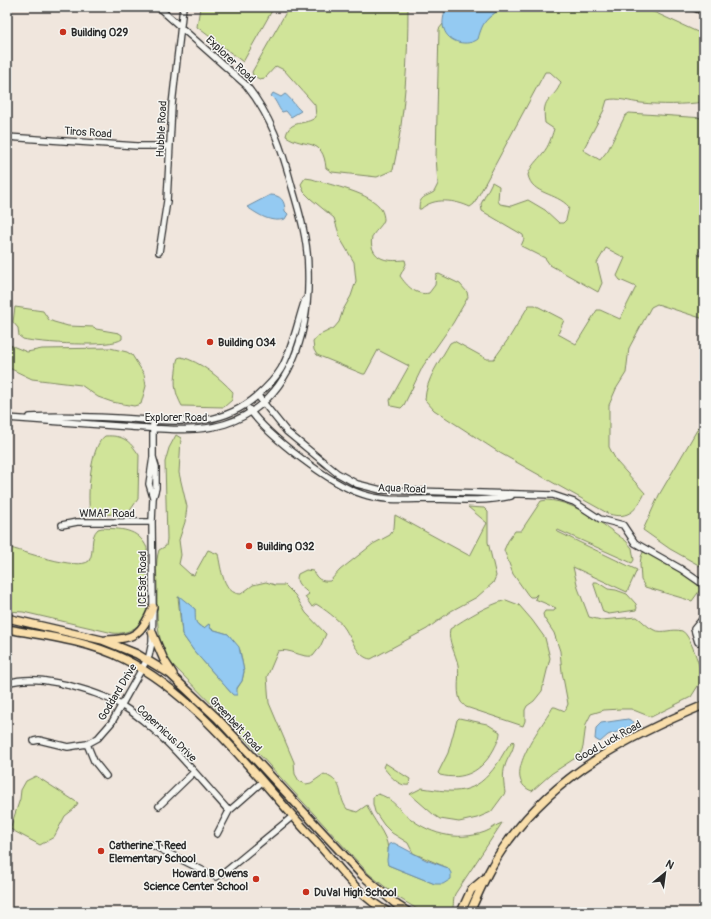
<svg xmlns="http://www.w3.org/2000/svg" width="711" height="919" viewBox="0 0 711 919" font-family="Pangolin,sans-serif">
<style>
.green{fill:#d0e499;stroke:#7e8862;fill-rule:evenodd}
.water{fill:#94caf2;stroke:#6a8aa2}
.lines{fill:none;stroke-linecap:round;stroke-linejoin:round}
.minor-casing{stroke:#2b2b2b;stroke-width:8}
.major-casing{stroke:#2b2b2b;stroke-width:10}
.minor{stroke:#f6f6f2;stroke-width:5.5}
.major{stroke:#f9deab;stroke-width:7}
.poi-dot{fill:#c8321e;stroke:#f6f6f2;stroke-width:1.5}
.labels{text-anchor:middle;stroke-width:3;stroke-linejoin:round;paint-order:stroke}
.poi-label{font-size:11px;font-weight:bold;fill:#2b2b2b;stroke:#f6f6f2;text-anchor:start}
.street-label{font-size:11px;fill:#2b2b2b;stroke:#f6f6f2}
</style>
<rect width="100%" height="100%" fill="#f0e6dd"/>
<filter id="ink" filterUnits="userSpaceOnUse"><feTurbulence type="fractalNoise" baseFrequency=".025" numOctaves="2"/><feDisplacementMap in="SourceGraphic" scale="8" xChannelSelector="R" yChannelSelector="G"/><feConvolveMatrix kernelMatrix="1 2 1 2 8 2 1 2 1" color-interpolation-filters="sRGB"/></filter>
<g filter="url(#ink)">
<path class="green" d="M200,7H274L243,62L197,27Z
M289,7H408C408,61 405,117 393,170L377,177L332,172L326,168C323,136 305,149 286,136C289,119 306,126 316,117L315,105L284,70L276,66L265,78L259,79L253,75L252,72Z
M502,7L637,8L654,12L704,35V102C683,105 662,105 641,103C630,102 618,97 607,100L604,110L583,150L600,160L608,150L625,116L629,113L704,118V244L698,253L704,262V319L657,304L651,307L629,348L626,373L616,389L609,405V447L617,462L645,493C637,509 629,520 609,514L500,453L434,410L425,400C426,379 440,361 450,343L454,341L487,359H494L509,338L529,305H535L564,320L558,334L576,344L597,310H600L620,319L636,287L620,280L617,276L625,258L606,248L597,263L602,283L598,292L550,265L545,258L521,246L524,239L523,235L482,211L481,204L492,182L499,186L498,201L500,204L511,206L528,200L545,210L559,223H563L566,220L569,207C556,192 532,195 528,175C531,165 537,161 543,153C549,146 551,138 554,129L545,123C541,94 554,102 561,82L550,72H545L474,204L470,207C455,200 434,197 421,209H419C419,196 426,197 434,192L438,184L436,157L439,29L443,24L444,29L480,32C482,20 493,15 502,7Z
M305,178L312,179C330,185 372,193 381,209C383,212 384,217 384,220C382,226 376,230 373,235C371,239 371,243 372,247C377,262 391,261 405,260L406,264L400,276C407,286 416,296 429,293L435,285L436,275L439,274L460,284L467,292L468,297L453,323L423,366L404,405L401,408L391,406L390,400L409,366L378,350L365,374H363L317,355L314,350L313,342L318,336L334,328L339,322L343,310L351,296L356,281L354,262L341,240L334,218L311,199L304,192L301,184Z
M15,307L43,311L49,320L54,322L68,326L94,327L96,329L119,333L122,335V339C112,348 38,343 23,339L19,336L18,328L13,322Z
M10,345L27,352L42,349L110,348L127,352L132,355L144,374L146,386L141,404L134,406L112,402L98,397L81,385L32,379L7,367V347Z
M181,357C200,361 220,378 233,392L232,400L224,407L182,406C175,393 174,385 176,371C177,366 176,362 178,358Z
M704,418V568L670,549L643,530L659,495Z
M176,435L181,438L179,473L187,507L185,522L179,540L181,555L179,564L190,574L194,575L208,550L218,554C221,568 223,594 241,594L253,585L266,582L275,585H285L295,595L306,613L326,634L320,647L313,656C301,658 290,648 278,651L267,677L269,703L294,762L295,774L299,781L306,784L311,783L324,774C347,784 336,794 347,809L357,812L367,805C372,820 387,833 388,849C389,855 387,859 388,865L435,884L448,868L413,853L408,843L392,833L384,825L375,812L373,804V797L378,794C390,797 396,806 405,814C427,834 457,842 485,832C491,830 495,825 502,823L455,894C452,901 455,906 451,912H422L399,898L369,874L237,730L168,660C156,637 157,615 157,590C157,576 155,563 159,550L166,546L167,539L165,462L169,448ZM178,597L195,609C194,619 194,624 204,628L209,624L211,629L228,634L240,650L244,672L242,681L233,695L194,651L182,634Z
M105,436C123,435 129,440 139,455L138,499L129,512L96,516L90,513C87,496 90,446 105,436Z
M547,500C577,502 602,524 626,541L632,548L634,560L632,563L558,530L556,531L637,570L627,592L573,567L578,588L589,617L601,620L637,617C643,621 647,627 654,630C664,634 672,628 682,631C691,635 700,669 703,678L691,697L651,717L631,709H621L604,710L591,714L586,724L583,747L580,755L551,774L532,791C498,779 544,724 553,707H555L565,711L568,704L562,672L560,651L554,633L544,618L543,614L545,611H554L556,608L535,599L537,594L534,597H530L528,595L513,574L504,550L508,541L515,531H521L541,501Z
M468,507L484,508L488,512V542L496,576L493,583L477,597L451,611L427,629L371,659C357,658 351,636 343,626C339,620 323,608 316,604L312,607L305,597L309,594C303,587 294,584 298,574L306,570L313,571C317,579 321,582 330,581L340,570L373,544L390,535L394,528L395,515L470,556L487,523Z
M102,528C120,529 138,528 147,548V611C144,625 128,635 113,633L23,612L7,611V547C23,551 77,571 89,561C95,551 89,537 98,529Z
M643,552C654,554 700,580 700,590L692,601L645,587L641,580L640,564L641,557Z
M593,582H597L608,589L616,590L627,594L636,604L637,608L636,610L609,614L603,612Z
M506,600L519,605L532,620L545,638L550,658L542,691L534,701L527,706L525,710V721L523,726L466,707C464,705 461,703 460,700C456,689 460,676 458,665C456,654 447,640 450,629C468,617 486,606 506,600Z
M459,718L487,724L500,732C500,738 497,743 494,749C482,771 464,781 440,775L438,773L448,753L457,720Z
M513,741L514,742C514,751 507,758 505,766C502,775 504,784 505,793L491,812L477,818L459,822L440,819L434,815L410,794L422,788C456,793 475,796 497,764C502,757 506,747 513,741Z
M385,763L410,779L409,785C398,787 389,774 383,767Z
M36,776L78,803L74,809L65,816L54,837L40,845L10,829L20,799L21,790L26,781Z"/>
<path class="water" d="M445,7H501L502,8C486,19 483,21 478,39C468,47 448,43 444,29C441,22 445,14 445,7Z
M273,93L281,97L285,94C290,97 295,106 301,111L291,117L286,111L282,112C278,108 277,101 271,96Z
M270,195C281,195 285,201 285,211L288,214L285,219C270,223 259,215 247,207Z
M179,596L195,609C196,619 193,624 204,628L209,624L211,629L228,634L239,647L244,671L242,681L237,688V695H233L194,651L182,634Z
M628,719L634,722C629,732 616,731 608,735C605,737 603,740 600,742L595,739L596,728L601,723Z
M394,843L426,860L448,868L451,873V879L443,884H435L388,865L387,860L389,844Z"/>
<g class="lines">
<defs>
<path id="minor" d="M7,137L137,146H168
M159,252L167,201L172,105L183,7
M258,396L287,432L304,446L337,473L357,484L381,490L553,495L574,502L600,519L623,525L635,543L681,569L704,585
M249,409C268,436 330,484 362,494C385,502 409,499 432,499C459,500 485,502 511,496
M30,417C65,415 99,417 133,419C179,421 219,429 257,396C266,388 275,379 281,369C293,348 297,323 305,300
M7,418C48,421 90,424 131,427C162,429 195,433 225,424C291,403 310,331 308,270C308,241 300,214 292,187C282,149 271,116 246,85L158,7
M153,497L149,484L153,457
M62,525L77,522H152
M704,617L694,629L698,642L704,639
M7,683C27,677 46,680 67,685C85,690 104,695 121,705C160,728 198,777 229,811
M34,741L39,740L68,747L87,744L98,738L112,722L149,656L152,642L153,607L152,522L153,498L156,488V467L153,457V420
M87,744L94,761L106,776
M159,806L194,772
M217,834L229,811L262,782
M152,845L216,877L225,872L293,816"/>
<path id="major" d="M695,7L704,11
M7,618L102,640L137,654L170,674L217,718L362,875L397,905L408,912
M7,629C46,636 88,641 124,659C197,695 256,777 311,836C336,862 356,895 388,912
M152,632L164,660L173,674
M106,640C135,639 142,634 153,607
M461,912L471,890L484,879
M470,912C481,887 492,862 509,840C558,773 629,736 704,705"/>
</defs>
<use href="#minor" class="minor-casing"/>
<use href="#major" class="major-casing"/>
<use href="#minor" class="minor"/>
<use href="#major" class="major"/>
</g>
</g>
<g class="poi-dot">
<circle cx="63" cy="32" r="4"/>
<circle cx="210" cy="342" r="4"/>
<circle cx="249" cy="546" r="4"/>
<circle cx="101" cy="851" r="4"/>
<circle cx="256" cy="879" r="4"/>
<circle cx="306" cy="892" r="4"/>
</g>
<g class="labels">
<g class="poi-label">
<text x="71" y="36">Building 029</text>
<text x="218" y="346">Building 034</text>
<text x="257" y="550">Building 032</text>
<text x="109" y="849">Catherine T Reed<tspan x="109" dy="13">Elementary School</tspan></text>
<text x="248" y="877" text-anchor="end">Howard B Owens<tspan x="248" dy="13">Science Center School</tspan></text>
<text x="314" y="896">DuVal High School</text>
</g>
<g class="street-label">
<text transform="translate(231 59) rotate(43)" y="4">Explorer Road</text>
<text transform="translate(161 129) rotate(-87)" y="4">Hubble Road</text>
<text transform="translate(88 132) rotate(4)" y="4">Tiros Road</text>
<text x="176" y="421">Explorer Road</text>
<text transform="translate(402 488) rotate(2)" y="4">Aqua Road</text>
<text x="107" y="517">WMAP Road</text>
<text transform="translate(142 579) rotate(-90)" y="4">ICESat Road</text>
<text transform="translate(117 692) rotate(-59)" y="4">Goddard Drive</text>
<text transform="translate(236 724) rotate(47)" y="4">Greenbelt Road</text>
<text transform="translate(167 733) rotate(43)" y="4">Copernicus Drive</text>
<text transform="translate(608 741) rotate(-29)" y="4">Good Luck Road</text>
</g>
</g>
<rect width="711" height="919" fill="none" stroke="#f6f6f2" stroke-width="24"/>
<rect x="12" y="12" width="687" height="895" fill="none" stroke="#2b2b2b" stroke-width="1.5" filter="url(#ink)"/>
<g transform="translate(665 873) rotate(29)" stroke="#f6f6f2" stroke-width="3" paint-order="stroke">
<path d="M0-3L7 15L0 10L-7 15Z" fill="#2b2b2b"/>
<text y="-6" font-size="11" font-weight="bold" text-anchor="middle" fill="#2b2b2b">N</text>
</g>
</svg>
